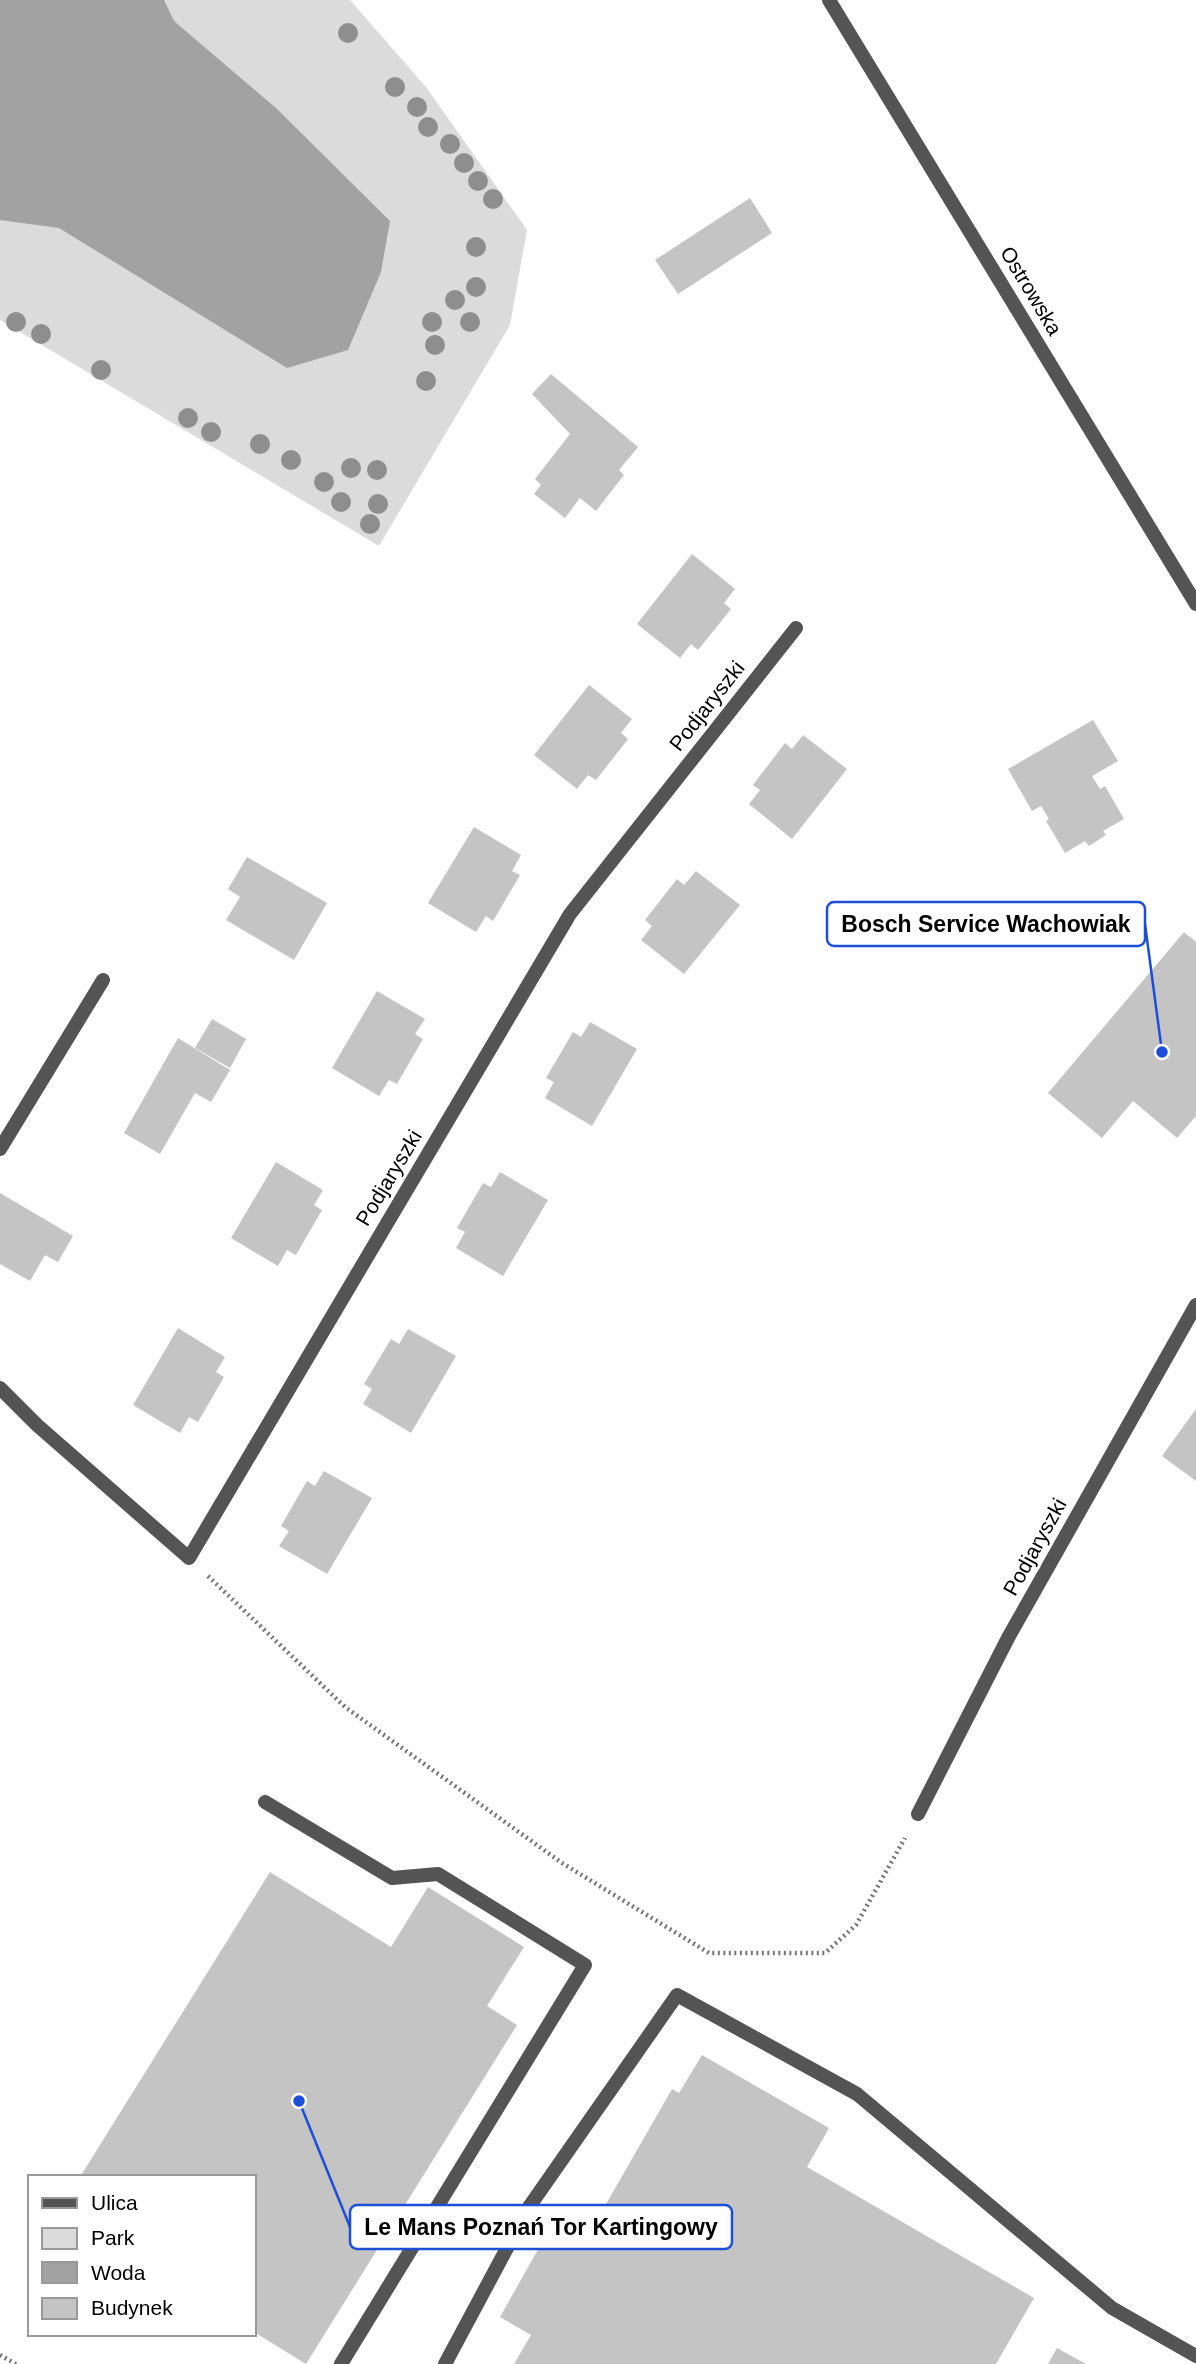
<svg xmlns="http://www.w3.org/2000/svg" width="1196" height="2364" viewBox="0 0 1196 2364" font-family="Arial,sans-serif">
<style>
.green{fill:#dbdbdb}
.water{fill:#a2a2a2}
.building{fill:#c4c4c4}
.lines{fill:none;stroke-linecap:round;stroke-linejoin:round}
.path{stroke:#767676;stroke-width:4.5;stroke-dasharray:2 3.5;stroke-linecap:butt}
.service{stroke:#545454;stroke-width:14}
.minor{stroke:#545454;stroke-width:14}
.tertiary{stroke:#545454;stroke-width:14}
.tree{fill:#8e8e8e}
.labels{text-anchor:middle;stroke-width:6;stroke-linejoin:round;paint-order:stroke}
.street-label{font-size:21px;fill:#000;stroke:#fff}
.leader{fill:none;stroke:#1d4ed8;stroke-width:2.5}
.callout-dot{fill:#1d4ed8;stroke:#fff;stroke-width:2.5}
.callout{fill:#fff;stroke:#1d4ed8;stroke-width:2.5}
.callout-label{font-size:23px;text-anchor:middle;font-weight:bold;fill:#000}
</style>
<rect width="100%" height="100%" fill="#fff"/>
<path class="green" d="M0,0H350L426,87L527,230L510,325L379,546L0,320Z"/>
<path class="water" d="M0,0H164L174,21L276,108L390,221L381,272L348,350L287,368L59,228L0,220Z"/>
<path class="building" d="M750,198L772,233L678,294L655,260Z
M551,374L638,447L619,470L624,475L596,511L580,498L565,518L534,494L541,485L535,479L570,434L532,394Z
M692,554L735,589L724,603L731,609L698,650L691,644L680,658L637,624Z
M589,685L632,719L621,733L628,739L596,780L588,775L577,789L534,755Z
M1093,720L1118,761L1092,776L1100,789L1105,786L1124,819L1103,831L1106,835L1089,846L1085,841L1065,853L1046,821L1049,819L1041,806L1032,811L1008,769Z
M803,735L847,769L792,839L749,804L760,790L753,785L785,743L792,749Z
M474,827L521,855L512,871L520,875L493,921L486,916L476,932L428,903Z
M247,857L327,903L294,960L226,920L240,897L228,889Z
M696,871L740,905L684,974L641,940L652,926L645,920L677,879L684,885Z
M1184,932L1196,942V1116L1177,1138L1133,1101L1102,1138L1048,1093Z
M377,991L425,1019L415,1034L423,1039L397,1084L389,1080L379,1096L332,1068Z
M212,1019L246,1039L230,1068L195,1048Z
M590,1022L637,1049L592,1126L545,1098L554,1082L546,1078L573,1032L581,1037Z
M178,1038L230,1070L211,1102L195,1093L160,1154L124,1133Z
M276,1162L323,1190L314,1205L322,1210L296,1255L287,1250L278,1266L231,1238Z
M500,1172L548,1200L503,1276L456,1248L465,1232L457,1228L483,1183L491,1187Z
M0,1193L73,1236L58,1262L45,1255L30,1281L0,1264Z
M178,1328L225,1357L216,1372L224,1377L198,1422L189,1417L180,1433L133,1405Z
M408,1329L456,1356L411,1433L363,1404L372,1389L364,1384L391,1339L399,1344Z
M1196,1409V1481L1162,1456Z
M324,1471L372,1498L327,1574L279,1546L289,1531L281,1526L307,1481L315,1486Z
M270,1872L391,1947L428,1887L524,1947L487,2006L517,2025L306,2364L254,2332V2177H80Z
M702,2055L829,2128L807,2167L1034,2298L996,2364H514L531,2335L500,2317L554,2221L586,2239L672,2089L679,2093Z
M1057,2348L1086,2364H1048Z"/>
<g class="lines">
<path class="path" d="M208,1576L345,1707L562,1863L709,1953H825L856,1925L905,1838
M0,2355L16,2364"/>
<path class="service" d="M0,1149L103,980
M265,1802L392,1878L438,1874L585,1965L341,2364
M918,1814L1008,1638L1196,1305
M445,2364L529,2207L677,1995L857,2094L1112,2308L1196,2356"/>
<path class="minor" d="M0,1388L37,1425L189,1558L570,914L796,628"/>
<path class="tertiary" d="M829,0L1196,604"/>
</g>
<g class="tree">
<circle cx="348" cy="33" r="10"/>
<circle cx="395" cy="87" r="10"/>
<circle cx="417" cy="107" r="10"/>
<circle cx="428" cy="127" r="10"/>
<circle cx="450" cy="144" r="10"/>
<circle cx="464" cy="163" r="10"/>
<circle cx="478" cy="181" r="10"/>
<circle cx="493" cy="199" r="10"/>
<circle cx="476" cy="247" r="10"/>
<circle cx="476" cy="287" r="10"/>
<circle cx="455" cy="300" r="10"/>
<circle cx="16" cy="322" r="10"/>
<circle cx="432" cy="322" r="10"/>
<circle cx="470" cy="322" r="10"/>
<circle cx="41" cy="334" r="10"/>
<circle cx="435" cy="345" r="10"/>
<circle cx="101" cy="370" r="10"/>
<circle cx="426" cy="381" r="10"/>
<circle cx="188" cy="418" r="10"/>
<circle cx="211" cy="432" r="10"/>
<circle cx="260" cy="444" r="10"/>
<circle cx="291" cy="460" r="10"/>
<circle cx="351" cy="468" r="10"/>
<circle cx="377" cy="470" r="10"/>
<circle cx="324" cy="482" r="10"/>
<circle cx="341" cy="502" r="10"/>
<circle cx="378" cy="504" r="10"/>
<circle cx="370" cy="524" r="10"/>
</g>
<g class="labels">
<g class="street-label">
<text transform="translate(1031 291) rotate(59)" y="7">Ostrowska</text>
<text transform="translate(707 706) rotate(-52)" y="7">Podjaryszki</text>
<text transform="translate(389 1178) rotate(-59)" y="7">Podjaryszki</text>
<text transform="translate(1035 1547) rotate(-61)" y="7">Podjaryszki</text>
</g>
</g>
<path class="leader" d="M1162 1052L1145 924M299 2101L350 2227"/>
<g class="callout-dot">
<circle cx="1162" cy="1052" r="7"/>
<circle cx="299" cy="2101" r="7"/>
</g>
<g class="callout">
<rect x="827" y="902" width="318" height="44" rx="7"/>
<rect x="350" y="2205" width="382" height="44" rx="7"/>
</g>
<g class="callout-label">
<text x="986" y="932">Bosch Service Wachowiak</text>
<text x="541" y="2235">Le Mans Poznań Tor Kartingowy</text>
</g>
<rect x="28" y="2175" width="228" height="161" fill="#ffffff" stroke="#999999" stroke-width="2"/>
<rect x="42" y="2198" width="35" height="10" fill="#545454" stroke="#999999" stroke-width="2"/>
<text x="91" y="2210" font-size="21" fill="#000000">Ulica</text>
<rect x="42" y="2228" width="35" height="21" fill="#dbdbdb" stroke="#999999" stroke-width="2"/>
<text x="91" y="2245" font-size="21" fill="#000000">Park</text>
<rect x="42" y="2262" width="35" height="21" fill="#a2a2a2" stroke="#999999" stroke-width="2"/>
<text x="91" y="2280" font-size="21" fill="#000000">Woda</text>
<rect x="42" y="2298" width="35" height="21" fill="#c4c4c4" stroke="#999999" stroke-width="2"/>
<text x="91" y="2315" font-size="21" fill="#000000">Budynek</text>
</svg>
